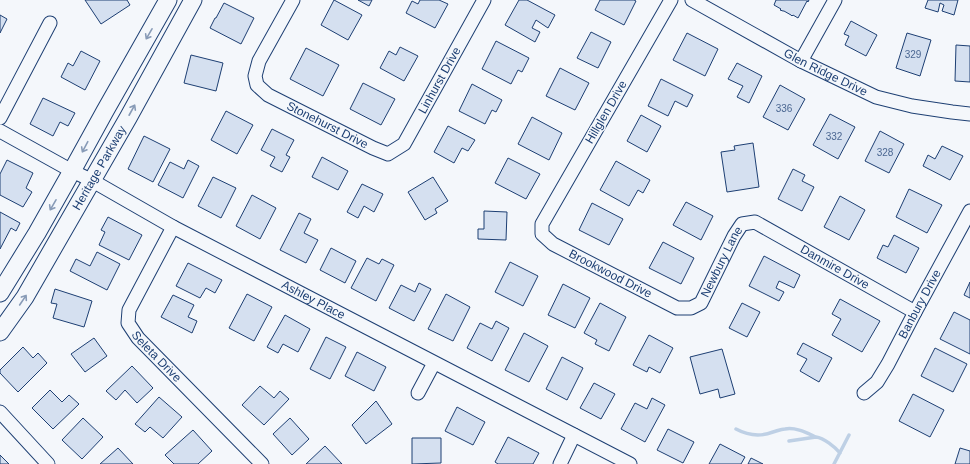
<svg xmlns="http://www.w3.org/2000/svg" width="970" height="464" viewBox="0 0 970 464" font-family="Arial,sans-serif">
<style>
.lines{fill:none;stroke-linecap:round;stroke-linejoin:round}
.stream{stroke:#bed0e5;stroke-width:3.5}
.building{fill:#d5e0f0;stroke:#1d3f73}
.minor-casing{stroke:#1d3f73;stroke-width:15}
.major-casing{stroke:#1d3f73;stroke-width:19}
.minor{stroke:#f4f7fb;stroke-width:13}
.major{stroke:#f4f7fb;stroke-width:17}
.oneway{stroke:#889bb7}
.labels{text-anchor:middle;stroke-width:3;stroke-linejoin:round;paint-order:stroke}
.number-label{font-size:10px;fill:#4b6792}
.street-label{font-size:12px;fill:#1d3f73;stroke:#f4f7fb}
</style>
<rect width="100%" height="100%" fill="#f4f7fb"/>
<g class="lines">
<path class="stream" d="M736,429C749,436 760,437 773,432C777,431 781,429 785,429C796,427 807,433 816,437
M789,441L816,437C824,438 835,447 840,453
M834,464L849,435"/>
</g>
<path class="building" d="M85,0H127L130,5L101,24Z
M334,0L362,15L348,40L321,25Z
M358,0H372L369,6Z
M420,0H439L448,4L435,28L406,13L412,1L418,4Z
M519,0H527L555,15L548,28L536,20L532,28L540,32L535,42L505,25Z
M600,0H634L636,1L624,25L595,10Z
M776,0H809L808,2L807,1L798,18L793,15L792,16L791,15L784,11H783L780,10L781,9L774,5Z
M928,0H958L954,15L942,11L944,5L940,3L938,12L925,8Z
M224,3L254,18L241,44L210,28L215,18H216Z
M0,15L7,19L0,33Z
M851,21L877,35L866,56L845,45L849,36L844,34Z
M591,32L611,42L598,68L577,58Z
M687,33L718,49L705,76L673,60Z
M907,33L931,40L920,76L896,68Z
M496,41L529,58L522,72L518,70L511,84L482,69Z
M956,45L970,46V82L955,81Z
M400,47L418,56L404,81L380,68L389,51L396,55Z
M306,48L339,65L323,96L290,79Z
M81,51L100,61L85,90L61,77L68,63L73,66Z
M191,55L223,63L216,91L184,83Z
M737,63L762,76L749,103L737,97L743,86L728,79Z
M560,68L589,83L575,110L546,96Z
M661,79L693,95L687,107L675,101L668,116L648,106Z
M363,83L395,99L381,125L350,109Z
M472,84L502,100L496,112L492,110L485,124L459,111Z
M780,85L805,99L788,130L763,117Z
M43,98L75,113L68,126L60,122L53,136L30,124Z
M226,111L253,125L237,154L211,140Z
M830,114L855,127L838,159L813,145Z
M641,115L661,126L647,152L627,141Z
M532,117L562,133L549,160L518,144Z
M448,126L475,140L468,151L462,148L454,163L434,152Z
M272,129L294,140L286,155L290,157L282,172L270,166L275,157L261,150Z
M880,131L904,144L889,173L865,161Z
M144,136L170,149L153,182L128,169Z
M753,143L759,187L727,192L721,152L735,150L734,146Z
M942,146L963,156L950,180L923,166L928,155L935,159Z
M322,157L348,171L338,190L312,177Z
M508,158L540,174L526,199L495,183Z
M7,160L33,173L26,188L32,192L23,207L0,195V174Z
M188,160L199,166L183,198L158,185L170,162L184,169Z
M616,161L650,180L643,193L638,190L629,206L600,190Z
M793,169L805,175L802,181L814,187L802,211L778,199Z
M213,177L236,188L221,218L198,206Z
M433,177L448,201L435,209L437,213L425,220L408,192Z
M362,184L383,194L374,212L364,206L358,218L347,212Z
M909,189L942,205L927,233L896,217Z
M252,195L276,208L260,239L236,226Z
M840,196L865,210L849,240L824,227Z
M686,202L713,216L701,240L673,225Z
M592,203L623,219L609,245L579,230Z
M484,211L507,212L506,240L478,239V229H484Z
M0,212L20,223L16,231L11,228L0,249Z
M299,213L311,219L304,233L318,240L306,263L280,250Z
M108,217L142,235L129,260L99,245L105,232L101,230Z
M894,235L919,248L906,273L877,258L883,245L888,247Z
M663,242L694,258L681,284L649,268Z
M331,248L356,261L345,283L320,270Z
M97,252L120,264L107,290L70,271L76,259L90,266Z
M764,256L800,275L794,288L779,281L776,288L784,292L779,301L749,286Z
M367,258L379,264L382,259L394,265L376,301L351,288Z
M510,262L538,276L523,306L495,292Z
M188,263L222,280L215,293L206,288L200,298L176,286Z
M970,282V298L964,295Z
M419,283L431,289L414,321L389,308L401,285L415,292Z
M563,284L590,298L575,328L548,315Z
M55,289L92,301L84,327L53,318L57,304L51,303Z
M247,294L272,307L254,341L229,328Z
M446,294L470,307L453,341L428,329Z
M173,295L194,305L188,317L197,321L192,333L161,317Z
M840,299L880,321L862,352L832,335L841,319L832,314Z
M600,303L626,317L609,351L595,344L597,340L584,333Z
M742,303L760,312L747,337L729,328Z
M954,312L970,320V354L940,339Z
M285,315L310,329L298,352L283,344L278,353L267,347Z
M496,321L509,328L492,361L467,348L480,323L492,329Z
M524,333L548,346L529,382L505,370Z
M649,335L673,348L660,373L649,367L647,372L633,365Z
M326,337L346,347L330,379L310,369Z
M94,338L107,356L85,372L71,354Z
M803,343L832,358L819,382L800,371L807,359L797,354Z
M23,347L33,358L38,353L47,363L18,392L0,373V370Z
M935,348L967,364L953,392L921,376Z
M722,349L735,394L720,398L718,389L700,394L690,357Z
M357,352L386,367L374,391L345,376Z
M562,357L583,368L567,400L546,389Z
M132,366L153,388L137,403L125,390L116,400L106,391Z
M594,383L615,394L601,419L580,408Z
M260,386L274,398L280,391L289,399L264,425L242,405Z
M50,390L62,402L69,395L79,404L53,429L32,408Z
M913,394L944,410L930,437L899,421Z
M159,397L182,417L163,438L150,427L145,432L135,424Z
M652,398L665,405L645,442L621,429L635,403L647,409Z
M376,401L392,424L366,444L352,425Z
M457,407L485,422L473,445L445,431Z
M83,418L103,437L82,459L62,440Z
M290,418L309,439L292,455L273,434Z
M668,429L694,442L683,463L657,450Z
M193,430L212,451L198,464H174L165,455Z
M508,437L539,453L533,464H498L495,462Z
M412,438H441V463L412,464Z
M720,444L745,457L741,464H709Z
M325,446L342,464H306Z
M118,448L133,464H100Z
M960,448L970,451V464H955Z
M0,455L9,464H0Z
M751,458L763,464H748Z"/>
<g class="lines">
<defs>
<g id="minor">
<path id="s1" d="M293,0L259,61L255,76L257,85L268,95L373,148L388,154L404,144L484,0"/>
<path id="s2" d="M671,0L542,224V234L553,244L677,308H691L701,303L734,236L742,224L755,222L915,312"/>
<path id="s3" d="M692,0L801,61L876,97L912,106L952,112L970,114"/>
<path d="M801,61L835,0"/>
<path d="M0,118L50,23"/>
<path id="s4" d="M0,131L72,171L91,180L173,227L630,464"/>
<path id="s5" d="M173,227L129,310L128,323L138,338L262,464"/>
<path d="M418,393L434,363"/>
<path id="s6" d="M864,393L877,382L888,364L915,312L970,211"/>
<path d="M0,412L48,464"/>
<path d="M560,464L574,435"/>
</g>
<g id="major">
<path d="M0,293L37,233L72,171L105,111L168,0"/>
<path id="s7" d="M0,332L25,297L128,118L193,0"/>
</g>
</defs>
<use href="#minor" class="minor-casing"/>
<use href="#major" class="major-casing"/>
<use href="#minor" class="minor"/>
<use href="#major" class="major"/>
</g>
<defs><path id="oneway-shaft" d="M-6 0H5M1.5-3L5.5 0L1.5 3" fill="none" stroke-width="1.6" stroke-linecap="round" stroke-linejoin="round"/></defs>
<g class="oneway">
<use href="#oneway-shaft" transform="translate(149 34) rotate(120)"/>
<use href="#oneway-shaft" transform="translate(132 110) rotate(-61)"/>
<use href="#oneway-shaft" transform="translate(85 147) rotate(118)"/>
<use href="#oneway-shaft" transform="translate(53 205) rotate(120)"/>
<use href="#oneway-shaft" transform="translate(23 300) rotate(-56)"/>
</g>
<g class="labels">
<g class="number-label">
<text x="913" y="58">329</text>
<text x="784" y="112">336</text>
<text x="834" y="140">332</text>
<text x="885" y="156">328</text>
</g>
<g class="street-label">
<text dy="4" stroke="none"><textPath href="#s3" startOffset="152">Glen Ridge Drive</textPath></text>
<text dy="4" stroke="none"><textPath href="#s1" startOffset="335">Linhurst Drive</textPath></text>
<text transform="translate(606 112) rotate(-60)" y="4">Hillglen Drive</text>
<text dy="4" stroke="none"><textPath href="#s1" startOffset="176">Stonehurst Drive</textPath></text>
<text dy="4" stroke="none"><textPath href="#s7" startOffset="192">Heritage Parkway</textPath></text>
<text dy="4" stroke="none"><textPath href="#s2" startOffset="494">Newbury Lane</textPath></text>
<text dy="4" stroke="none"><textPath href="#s2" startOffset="642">Danmire Drive</textPath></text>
<text dy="4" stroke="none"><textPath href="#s2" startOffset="348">Brookwood Drive</textPath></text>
<text dy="4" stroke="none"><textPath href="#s4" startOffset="356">Ashley Place</textPath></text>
<text dy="4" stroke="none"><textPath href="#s6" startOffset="106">Banbury Drive</textPath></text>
<text dy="4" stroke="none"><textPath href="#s5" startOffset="151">Seleta Drive</textPath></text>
</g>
</g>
</svg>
